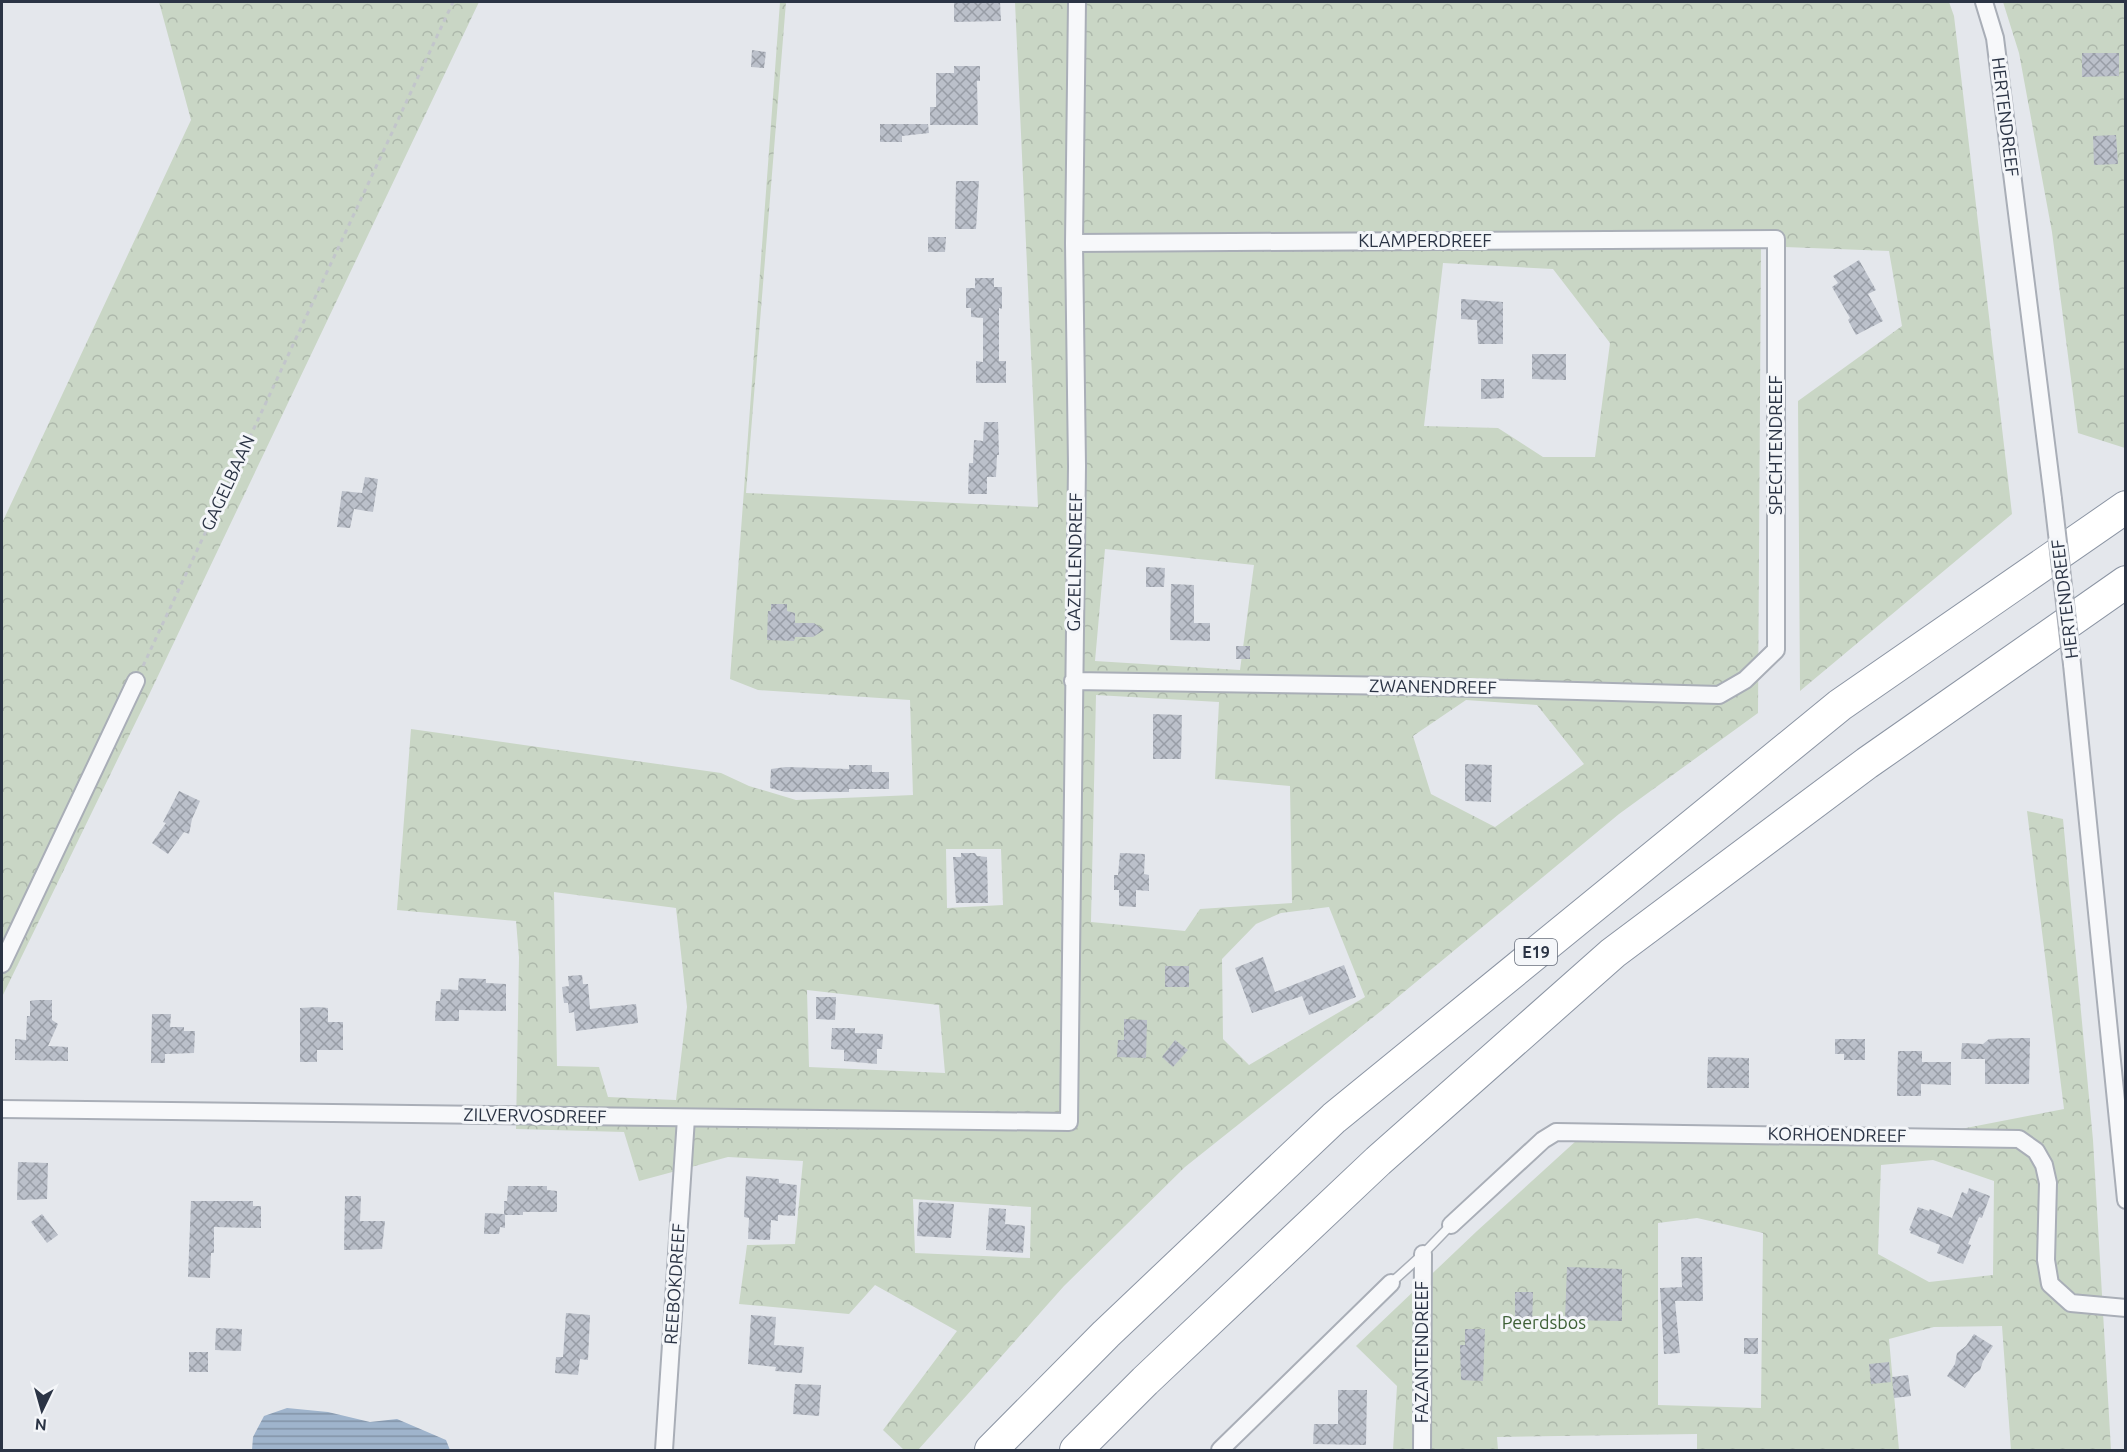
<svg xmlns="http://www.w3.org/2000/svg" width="2127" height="1452" viewBox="0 0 2127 1452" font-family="Ubuntu,sans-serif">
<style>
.forest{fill:url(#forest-crowns);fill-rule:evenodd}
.water{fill:url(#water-rules)}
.building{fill:url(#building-cross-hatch)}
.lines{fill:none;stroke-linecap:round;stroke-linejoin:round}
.service-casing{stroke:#a9aeb7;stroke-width:11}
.minor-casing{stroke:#a9aeb7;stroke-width:20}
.motorway-casing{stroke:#8b94a3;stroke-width:34}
.path{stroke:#c2c5cb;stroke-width:3;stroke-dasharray:4.5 4.5;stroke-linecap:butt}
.service{stroke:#f7f8fa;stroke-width:8}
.minor{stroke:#f7f8fa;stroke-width:16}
.motorway{stroke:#fff;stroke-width:32}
.minor-bridge-casing{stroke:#a9aeb7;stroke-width:20;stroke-linecap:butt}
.minor-bridge{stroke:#f7f8fa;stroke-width:16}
.labels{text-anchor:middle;stroke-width:6;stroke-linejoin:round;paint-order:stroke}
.shield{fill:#f4f6f9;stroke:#676e7b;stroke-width:1.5}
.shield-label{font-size:16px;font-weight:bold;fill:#2b3445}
.street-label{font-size:18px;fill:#2b3445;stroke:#f4f6f9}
.park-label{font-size:18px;fill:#3f6138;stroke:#f4f6f9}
</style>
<defs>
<pattern id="forest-crowns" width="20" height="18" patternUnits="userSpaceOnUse" patternTransform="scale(1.5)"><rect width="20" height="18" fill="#c9d6c5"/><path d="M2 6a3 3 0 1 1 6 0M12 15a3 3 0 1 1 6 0" fill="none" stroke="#adb8ab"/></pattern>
<pattern id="water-rules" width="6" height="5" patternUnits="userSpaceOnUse" patternTransform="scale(1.5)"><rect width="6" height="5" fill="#9fb4cc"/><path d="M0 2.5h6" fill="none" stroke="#8293a7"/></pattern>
<pattern id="building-cross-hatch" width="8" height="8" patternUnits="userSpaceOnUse" patternTransform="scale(1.5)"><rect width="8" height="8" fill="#bbc0ca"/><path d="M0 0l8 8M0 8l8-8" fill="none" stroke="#989da6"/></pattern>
</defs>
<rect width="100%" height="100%" fill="#e4e7ec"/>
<path class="forest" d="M159,2H479L147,699L2,997V523L191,120Z
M780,2H786L746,493L1038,507L1015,2H1949L1954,16L2012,514L1800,691L1798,401L1902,326L1889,251L1761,246L1758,713L1619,814L1381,1011L1185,1167L1064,1286L918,1450H904L883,1430L957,1331L875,1285L849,1314L739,1304L747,1245L795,1244L803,1161L728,1157L639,1181L624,1132L516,1129L519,957L516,921L397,910L411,729L721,773L749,786L796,800L913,795L910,700L758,690L730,679ZM1443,263L1553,269L1610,343L1595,457H1543L1498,428L1424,426ZM1105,549L1254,565L1240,670L1095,661ZM1096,695L1219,702L1215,779L1290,786L1292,903L1200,909L1185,931L1091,922ZM1466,700L1537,705L1584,764L1495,827L1431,794L1413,736ZM946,849H1001L1003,905L947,908ZM554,892L676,908L687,1007L676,1100L608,1097L599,1067L557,1066ZM1329,907L1365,997L1249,1065L1223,1039L1222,959L1256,924L1281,913ZM807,990L939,1005L945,1073L809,1067ZM913,1199L1031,1207L1030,1258L915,1253Z
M2003,2H2125V448L2078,433L2052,232L2019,53Z
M2027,811L2063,819L2093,1140L2111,1450H2011L2002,1326L1934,1327L1889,1339L1899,1450H1697V1434L1497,1437L1498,1450H1393L1397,1386L1356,1346L1477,1231L1588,1130L1935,1134L2064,1109ZM1933,1160L1994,1181L1993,1275L1929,1282L1878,1254L1881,1165ZM1697,1218L1763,1233L1761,1408L1658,1405V1223Z"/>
<path class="water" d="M287,1408L328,1412L370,1422L397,1419L446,1440L450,1450H252L253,1437L264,1416Z"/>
<path class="building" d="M954,2H1000L1001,21L954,22Z
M752,50L766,52L764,68L751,67Z
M2082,53H2119V76L2082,77Z
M954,66H980V81H977L978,125H930V107H936V73H954Z
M880,124H928L929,133L902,136V142H880Z
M2116,135L2118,164L2094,165L2093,136Z
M956,181H979L976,229H955Z
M928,237H946L945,252H928Z
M1859,260L1876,290L1868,294L1883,321L1856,335L1848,320L1850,318L1832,287L1838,283L1833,276Z
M975,278H994V287H1002V309L999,308V361H1006V383H976V361L983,362V318L971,317V308H966V288H975Z
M1461,299L1503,302V344H1478L1477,320L1461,319Z
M1532,354H1566V380L1532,379Z
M1481,379H1504V398L1481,399Z
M984,422H998L999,455H997L996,477H987V494H968L969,463H973L974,440L983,441Z
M365,477L378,479L373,512L354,509L350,528L337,527L342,491L362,493Z
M1146,567L1165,568L1164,587H1146Z
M1171,584L1194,585V623H1210V641L1170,640Z
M771,604H787V611L795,613V623H814L824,630L813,637H795L794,641L767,640L768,611H771Z
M1236,646H1250V659H1236Z
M1153,714L1182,715L1181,759H1153Z
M1465,764L1492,765L1491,802L1465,801Z
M849,765H872V772H889V789H849V792H785L770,788L771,769L786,767L849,769Z
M179,791L200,801L192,819L189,834L184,832L168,854L152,843L166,823L163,822Z
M961,853H975L977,856L987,857L988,903H956L953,857H961Z
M1120,853L1145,854L1144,874L1149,875V891L1136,890V907L1119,906V890H1114V875H1118Z
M1263,957L1275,992L1344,965L1356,997L1309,1015L1302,996L1252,1013L1235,968Z
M1165,966H1189V987H1165Z
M582,975L583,984H588L590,1009L636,1004L638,1023L576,1031L574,1012L569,1013L568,1003H564L562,987L569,986L568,976Z
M459,978L486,979V983L506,984V1011L459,1010V1021H435L436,1001H440L441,989L458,990Z
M816,997H836L835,1020L816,1019Z
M36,1000H52V1020L58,1024L48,1046L68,1047V1061L15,1060V1039L26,1040L27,1016H30V1001Z
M318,1007L328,1008V1022H343V1050H317V1062H300V1008Z
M152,1014H171L170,1027H184V1031H195L194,1053L165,1054V1063H151Z
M1124,1019L1147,1020L1146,1058L1117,1057L1118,1040H1124Z
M832,1028H855V1033L883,1034L882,1049H877V1064L844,1061V1050L831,1049Z
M2016,1038H2030L2029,1084H1985V1059H1961L1962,1043L1983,1044L1989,1039Z
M1835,1039H1865V1060H1844V1054H1835Z
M1175,1040L1188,1050L1173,1067L1162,1057Z
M1898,1051H1922V1062H1951V1085L1921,1084V1096H1897Z
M1708,1057L1749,1058V1088H1707Z
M18,1162L48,1163L47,1199L17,1200Z
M746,1176L779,1179V1183L797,1185L795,1216L778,1215V1221L771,1220L770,1240L748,1239L749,1218L744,1217Z
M508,1186H547V1190L557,1191V1212H523V1215H505V1228L500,1227L499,1234H484L485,1213L504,1214V1201H507Z
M1969,1188L1990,1196L1982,1218L1979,1217L1968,1244L1971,1245L1963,1264L1937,1253L1940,1245L1910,1233L1911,1231L1909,1230L1918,1207L1929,1211L1930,1209L1952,1218L1962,1192L1967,1194Z
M345,1196H361L360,1221H385L382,1249L344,1250Z
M191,1201H253V1206H261V1228L214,1227V1253H211L210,1278L188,1277Z
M919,1202L954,1204L951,1238L917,1236Z
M989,1208L1006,1209L1005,1224L1025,1226L1023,1253L986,1250Z
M42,1214L58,1235L47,1243L31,1222Z
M1681,1257H1702L1703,1301H1675L1680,1353L1664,1354L1660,1288L1682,1287Z
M1567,1267L1622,1269V1321L1565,1320Z
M1515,1292H1533L1532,1328H1515Z
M566,1313L590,1315L588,1360L580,1359L578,1375L555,1373L556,1357H563Z
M751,1315L776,1317L774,1345L804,1347L802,1373L775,1371L776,1367L748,1364Z
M216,1328L242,1329L241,1351L215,1350Z
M1465,1329H1485L1483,1381L1461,1380L1460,1345H1465Z
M1974,1334L1993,1346L1983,1361L1980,1370L1974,1374L1965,1388L1947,1376L1955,1364L1957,1353L1966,1346Z
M1744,1338H1758V1354H1744Z
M189,1352H208V1372H189Z
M1889,1362L1891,1382L1871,1384L1869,1364Z
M1908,1375L1911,1396L1894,1398L1892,1377Z
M795,1384L821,1385L819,1416L793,1414Z
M1338,1390H1367L1366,1445L1313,1444L1314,1424H1338Z"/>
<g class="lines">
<defs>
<path id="service" d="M1391,1283L1423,1254L1451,1225"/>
<path id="minor" d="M1984,2L1995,38L2053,499
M2072,664L2126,1200
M1073,681L1402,686L1719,695L1745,680L1776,650V239L1074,243
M2,964L136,681
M2,1109L1069,1122L1077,466L1074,243L1077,2
M1451,1225L1543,1140L1556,1132L2019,1139L2036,1151L2044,1165L2048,1183L2046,1260L2050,1284L2071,1303L2126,1308
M664,1450L686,1118
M1220,1450L1391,1283
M1422,1450L1423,1254"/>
<path id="motorway" d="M991,1450L1106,1334L1334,1118L1840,705L2126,507
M1076,1450L1145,1381L1378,1161L1613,953L1867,763L2126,582"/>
</defs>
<use href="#service" class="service-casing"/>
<use href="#minor" class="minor-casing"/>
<use href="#motorway" class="motorway-casing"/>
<path class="path" d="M143,666L453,2"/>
<use href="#service" class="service"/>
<use href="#minor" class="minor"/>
<use href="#motorway" class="motorway"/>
<defs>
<path id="minor-bridge" d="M2053,499L2072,664"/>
</defs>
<use href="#minor-bridge" class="minor-bridge-casing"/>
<use href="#minor-bridge" class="minor-bridge"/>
</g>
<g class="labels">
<rect class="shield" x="1515" y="939" width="42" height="26" rx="4.5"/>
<g class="shield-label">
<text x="1536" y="958">E19</text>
</g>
<g class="street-label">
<text transform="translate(2005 117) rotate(83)" y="6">HERTENDREEF</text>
<text x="1425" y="247">KLAMPERDREEF</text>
<text transform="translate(1776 445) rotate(-90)" y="6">SPECHTENDREEF</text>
<text transform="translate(228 483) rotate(-65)" y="6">GAGELBAAN</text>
<text transform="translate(1075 562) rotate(-89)" y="6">GAZELLENDREEF</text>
<text transform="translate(2065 599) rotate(-97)" y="6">HERTENDREEF</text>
<text transform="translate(1433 687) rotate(1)" y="6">ZWANENDREEF</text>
<text transform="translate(535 1116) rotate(1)" y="6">ZILVERVOSDREEF</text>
<text transform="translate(1837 1135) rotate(1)" y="6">KORHOENDREEF</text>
<text transform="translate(675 1284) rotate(-86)" y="6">REEBOKDREEF</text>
<text transform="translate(1422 1352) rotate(-90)" y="6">FAZANTENDREEF</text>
</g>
<g class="park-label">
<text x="1544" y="1329">Peerdsbos</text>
</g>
</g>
<rect width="2127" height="1452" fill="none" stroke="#2b3445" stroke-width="6"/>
<g transform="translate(42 1410) rotate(185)" stroke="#f4f6f9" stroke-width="4.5" paint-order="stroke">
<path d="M0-4.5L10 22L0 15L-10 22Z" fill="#2b3445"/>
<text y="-9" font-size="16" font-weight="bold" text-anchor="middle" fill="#2b3445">N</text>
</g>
</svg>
